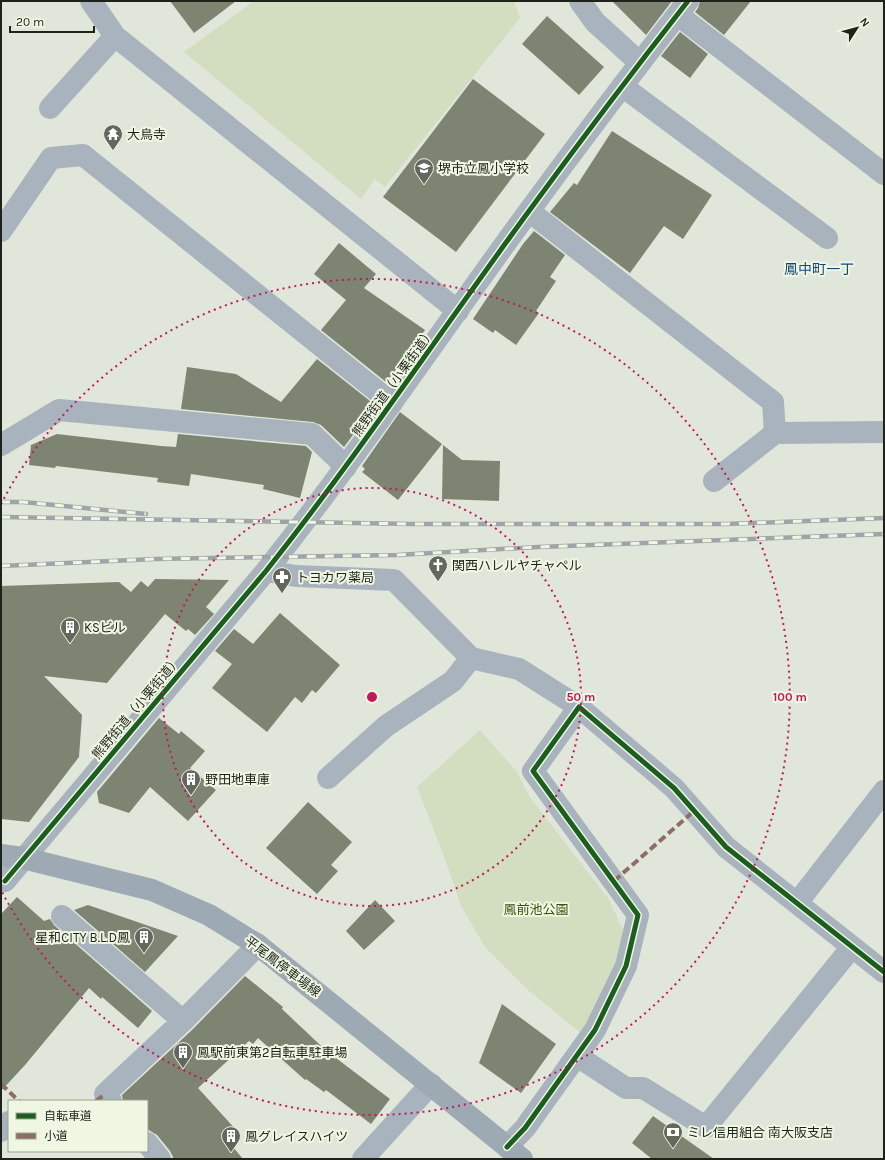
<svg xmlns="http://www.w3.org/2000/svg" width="885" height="1160" viewBox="0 0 885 1160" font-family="Karla,'Noto Sans JP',sans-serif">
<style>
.green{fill:#d2debf}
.building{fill:#7e8472}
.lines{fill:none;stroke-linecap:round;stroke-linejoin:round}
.minor{stroke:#a8b3bd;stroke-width:22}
.major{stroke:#9daab4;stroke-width:22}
.rail-casing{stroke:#9da5a8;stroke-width:4.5}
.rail{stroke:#eff7e3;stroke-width:3;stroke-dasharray:9;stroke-linecap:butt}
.quiet{stroke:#8d6e63;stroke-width:4;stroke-dasharray:8 4;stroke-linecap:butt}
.cycleway-casing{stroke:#eff7e3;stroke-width:8}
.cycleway{stroke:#1b5e20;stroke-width:5}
.ring{fill:none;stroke:#c2185b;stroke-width:2;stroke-dasharray:2 4}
.labels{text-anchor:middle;stroke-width:4;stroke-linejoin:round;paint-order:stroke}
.poi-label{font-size:13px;fill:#1f221b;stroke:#eff7e3;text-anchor:start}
.street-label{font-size:13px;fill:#1f221b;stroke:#eff7e3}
.park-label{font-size:13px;fill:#3b5008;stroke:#eff7e3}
.neighbourhood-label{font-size:14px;fill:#15487a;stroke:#eff7e3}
.centre{fill:#c2185b;stroke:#eff7e3;stroke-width:2}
.ring-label{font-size:12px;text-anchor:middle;font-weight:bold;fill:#c2185b;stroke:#eff7e3;stroke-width:4;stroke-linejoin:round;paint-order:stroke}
</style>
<rect width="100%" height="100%" fill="#e1e6da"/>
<path class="green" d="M254,1H514L520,18L385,187L375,179L361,199L184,52Z
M480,730L517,772L529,796L608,898L625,934L615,967L582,1034L528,990L485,947L461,906L445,859L417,787Z"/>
<path class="building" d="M170,1H236L194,33Z
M612,1H672L646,35Z
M700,1H751L724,35L695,12L698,8Z
M547,16L604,67L579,95L522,44Z
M680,32L708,54L690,78L661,56Z
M473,79L545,134L456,252L383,197Z
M612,131L712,195L683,239L664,226L630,273L550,212L574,183L577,185Z
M534,231L565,255L550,277L556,281L536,311L539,313L516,345L495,330L493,333L473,319L523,244Z
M339,243L376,274L364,288L425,330L401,364L386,382L321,330L346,300L314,274Z
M317,359L375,405L344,447L321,425L313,422L181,409L187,367L236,374L281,402Z
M400,412L442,444L398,500L362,472L365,469L362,466Z
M57,434L161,446L176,447L178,434L306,446L312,452L300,498L263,489L264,485L191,474L189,486L157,482L158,478L56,466L55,468L29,465L31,445Z
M443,445L462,460L500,461L499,501L442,499Z
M155,579L229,580L206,607L214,614L195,635L188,629L186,631L165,614L107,683L44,676L82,715L79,757L29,822L1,819V586L119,582L131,592L141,581L148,587Z
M280,613L340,665L316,693L312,690L302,703L295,697L267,732L212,688L232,664L215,651L234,629L253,644Z
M159,718L179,734L181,731L205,751L190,768L216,790L188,821L150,787L129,813L99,803L97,792Z
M308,802L352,842L331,865L338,871L317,894L266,848Z
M17,897L44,921L50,919L54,925L152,1011L138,1028L102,997L101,999L89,988L25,1065L1,1091V914Z
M375,900L395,921L364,950L346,931Z
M88,905L178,936L145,972L74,910Z
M245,976L283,1007L282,1009L335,1059L336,1058L390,1099L371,1124L326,1090L324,1092L306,1079L305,1080L258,1038L253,1044L249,1041L198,1088L238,1132L228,1141L243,1159H174L170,1151L157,1135L147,1129V1101H123L122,1095L192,1030Z
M502,1004L556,1044L521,1093L479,1063Z
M653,1116L714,1159H652L632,1143Z"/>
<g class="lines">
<path class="minor" d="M91,1L115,36L458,311
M580,1L595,22L640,63
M678,15L884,174
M622,86L827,238
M50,108L115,36
M529,211L773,402L775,433L884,432
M1,231L51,158L83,155L392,403
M1,445L59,410L312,434L346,467
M714,481L775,433
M266,571L296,576L394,580L471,658L519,669L579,707L674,788L726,847L884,972
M328,778L386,726L453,681L471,658
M5,881L266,571C358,455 441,331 529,211C581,140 634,70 688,1
M797,903L884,791
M62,916L183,1021
M577,1056L626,1088H643L706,1127L852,947
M111,1101L105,1094L183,1021L258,945
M1,1131L9,1122
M147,1143L160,1159
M507,1147L525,1128L595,1030L626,966L638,915L533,771L579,707
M363,1159L431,1084"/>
<path class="major" d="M1,855L23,858L152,890L209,915L258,945L522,1159"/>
<defs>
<path id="rail" d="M1,502H23L146,514
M1,517L412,524H726L884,518
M1,566L155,559L397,555L538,547L884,534"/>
</defs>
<use href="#rail" class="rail-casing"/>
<use href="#rail" class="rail"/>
<path class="quiet" d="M614,881L694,811
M1,1084L19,1101
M96,1101L105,1094"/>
<defs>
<path id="cycleway" d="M5,881L266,571C358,455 441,331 529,211C581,140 634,70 688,1
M507,1147L525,1128L595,1030L626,966L638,915L533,771L579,707L674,788L726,847L884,972"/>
</defs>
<use href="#cycleway" class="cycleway-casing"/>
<use href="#cycleway" class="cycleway"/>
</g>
<g class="ring">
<circle cx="372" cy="697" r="209"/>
<path d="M1 504A418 418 0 1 1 1 890"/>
</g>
<defs>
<symbol id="temple-pin" viewBox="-11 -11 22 30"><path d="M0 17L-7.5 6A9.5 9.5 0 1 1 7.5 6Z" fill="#63675e" stroke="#eff7e3"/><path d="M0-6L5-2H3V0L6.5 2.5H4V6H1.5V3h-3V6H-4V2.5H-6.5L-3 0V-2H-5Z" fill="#fff"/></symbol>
<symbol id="school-pin" viewBox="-11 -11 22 30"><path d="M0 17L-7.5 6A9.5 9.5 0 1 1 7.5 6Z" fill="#63675e" stroke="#eff7e3"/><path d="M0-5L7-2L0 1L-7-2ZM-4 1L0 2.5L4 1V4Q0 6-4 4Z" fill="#fff"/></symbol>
<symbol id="church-pin" viewBox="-11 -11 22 30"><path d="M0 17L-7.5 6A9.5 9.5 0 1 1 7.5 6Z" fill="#63675e" stroke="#eff7e3"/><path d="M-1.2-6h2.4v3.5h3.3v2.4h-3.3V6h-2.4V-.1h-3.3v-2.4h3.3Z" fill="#fff"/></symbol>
<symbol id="pharmacy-pin" viewBox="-11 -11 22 30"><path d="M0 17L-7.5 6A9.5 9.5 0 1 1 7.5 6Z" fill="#63675e" stroke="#eff7e3"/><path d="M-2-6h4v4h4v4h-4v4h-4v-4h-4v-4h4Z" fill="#fff"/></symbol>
<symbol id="building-pin" viewBox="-11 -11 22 30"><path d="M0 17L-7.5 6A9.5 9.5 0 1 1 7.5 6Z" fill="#63675e" stroke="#eff7e3"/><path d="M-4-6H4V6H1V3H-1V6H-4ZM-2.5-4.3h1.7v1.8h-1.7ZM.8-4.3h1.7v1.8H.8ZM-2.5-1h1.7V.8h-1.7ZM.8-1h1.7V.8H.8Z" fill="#fff"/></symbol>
<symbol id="bank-pin" viewBox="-11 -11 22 30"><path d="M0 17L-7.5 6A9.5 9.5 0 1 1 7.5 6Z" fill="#63675e" stroke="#eff7e3"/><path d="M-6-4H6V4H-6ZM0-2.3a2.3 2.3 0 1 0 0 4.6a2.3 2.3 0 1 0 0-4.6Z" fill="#fff"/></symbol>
</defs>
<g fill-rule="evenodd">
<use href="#temple-pin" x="102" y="123" width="22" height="30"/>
<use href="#school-pin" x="413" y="157" width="22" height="30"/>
<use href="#church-pin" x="427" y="554" width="22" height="30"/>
<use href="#pharmacy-pin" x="271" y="566" width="22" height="30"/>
<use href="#building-pin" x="59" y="616" width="22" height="30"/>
<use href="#building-pin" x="180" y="768" width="22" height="30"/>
<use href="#building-pin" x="133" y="926" width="22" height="30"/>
<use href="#building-pin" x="172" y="1041" width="22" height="30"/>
<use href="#bank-pin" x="662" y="1121" width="22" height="30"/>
<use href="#building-pin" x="220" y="1125" width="22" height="30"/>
</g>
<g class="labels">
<g class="poi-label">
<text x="127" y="139">大鳥寺</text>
<text x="438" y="173">堺市立鳳小学校</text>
<text x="452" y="570">関西ハレルヤチャペル</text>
<text x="296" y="582">トヨカワ薬局</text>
<text x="84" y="632">KSビル</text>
<text x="205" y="784">野田地車庫</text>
<text x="130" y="942" text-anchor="end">星和CITY B.L.D鳳</text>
<text x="197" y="1057">鳳駅前東第2自転車駐車場</text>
<text x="687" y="1137">ミレ信用組合 南大阪支店</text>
<text x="245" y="1141">鳳グレイスハイツ</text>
</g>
<g class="street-label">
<text transform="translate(393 382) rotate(-54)" y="5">熊野街道（小栗街道）</text>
<text transform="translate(136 707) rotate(-50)" y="5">熊野街道（小栗街道）</text>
<text transform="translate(283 966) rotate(37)" y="5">平尾鳳停車場線</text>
</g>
<g class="park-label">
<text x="536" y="914">鳳前池公園</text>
</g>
<g class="neighbourhood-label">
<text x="819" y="274">鳳中町一丁</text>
</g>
</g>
<circle cx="372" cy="697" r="6" class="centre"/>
<g class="ring-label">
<text x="581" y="701">50 m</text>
<text x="790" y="701">100 m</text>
</g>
<rect width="885" height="1160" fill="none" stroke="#1f221b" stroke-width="4"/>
<rect x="8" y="1100" width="140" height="52" fill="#eff7e3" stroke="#9ca293"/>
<rect x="16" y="1113" width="20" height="6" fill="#1b5e20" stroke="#9ca293"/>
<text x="44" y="1120" font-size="12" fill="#1f221b">自転車道</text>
<rect x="16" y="1133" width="20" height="6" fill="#8d6e63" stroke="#9ca293"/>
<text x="44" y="1140" font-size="12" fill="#1f221b">小道</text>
<g transform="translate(857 28) rotate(54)" stroke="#eff7e3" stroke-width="3" paint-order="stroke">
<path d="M0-3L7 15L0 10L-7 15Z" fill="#1f221b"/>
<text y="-6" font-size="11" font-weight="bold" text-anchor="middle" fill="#1f221b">N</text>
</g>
<path d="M10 26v6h84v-6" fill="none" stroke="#1f221b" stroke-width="2"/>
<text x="16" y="26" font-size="12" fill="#1f221b" stroke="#eff7e3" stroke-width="3" paint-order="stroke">20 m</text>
</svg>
